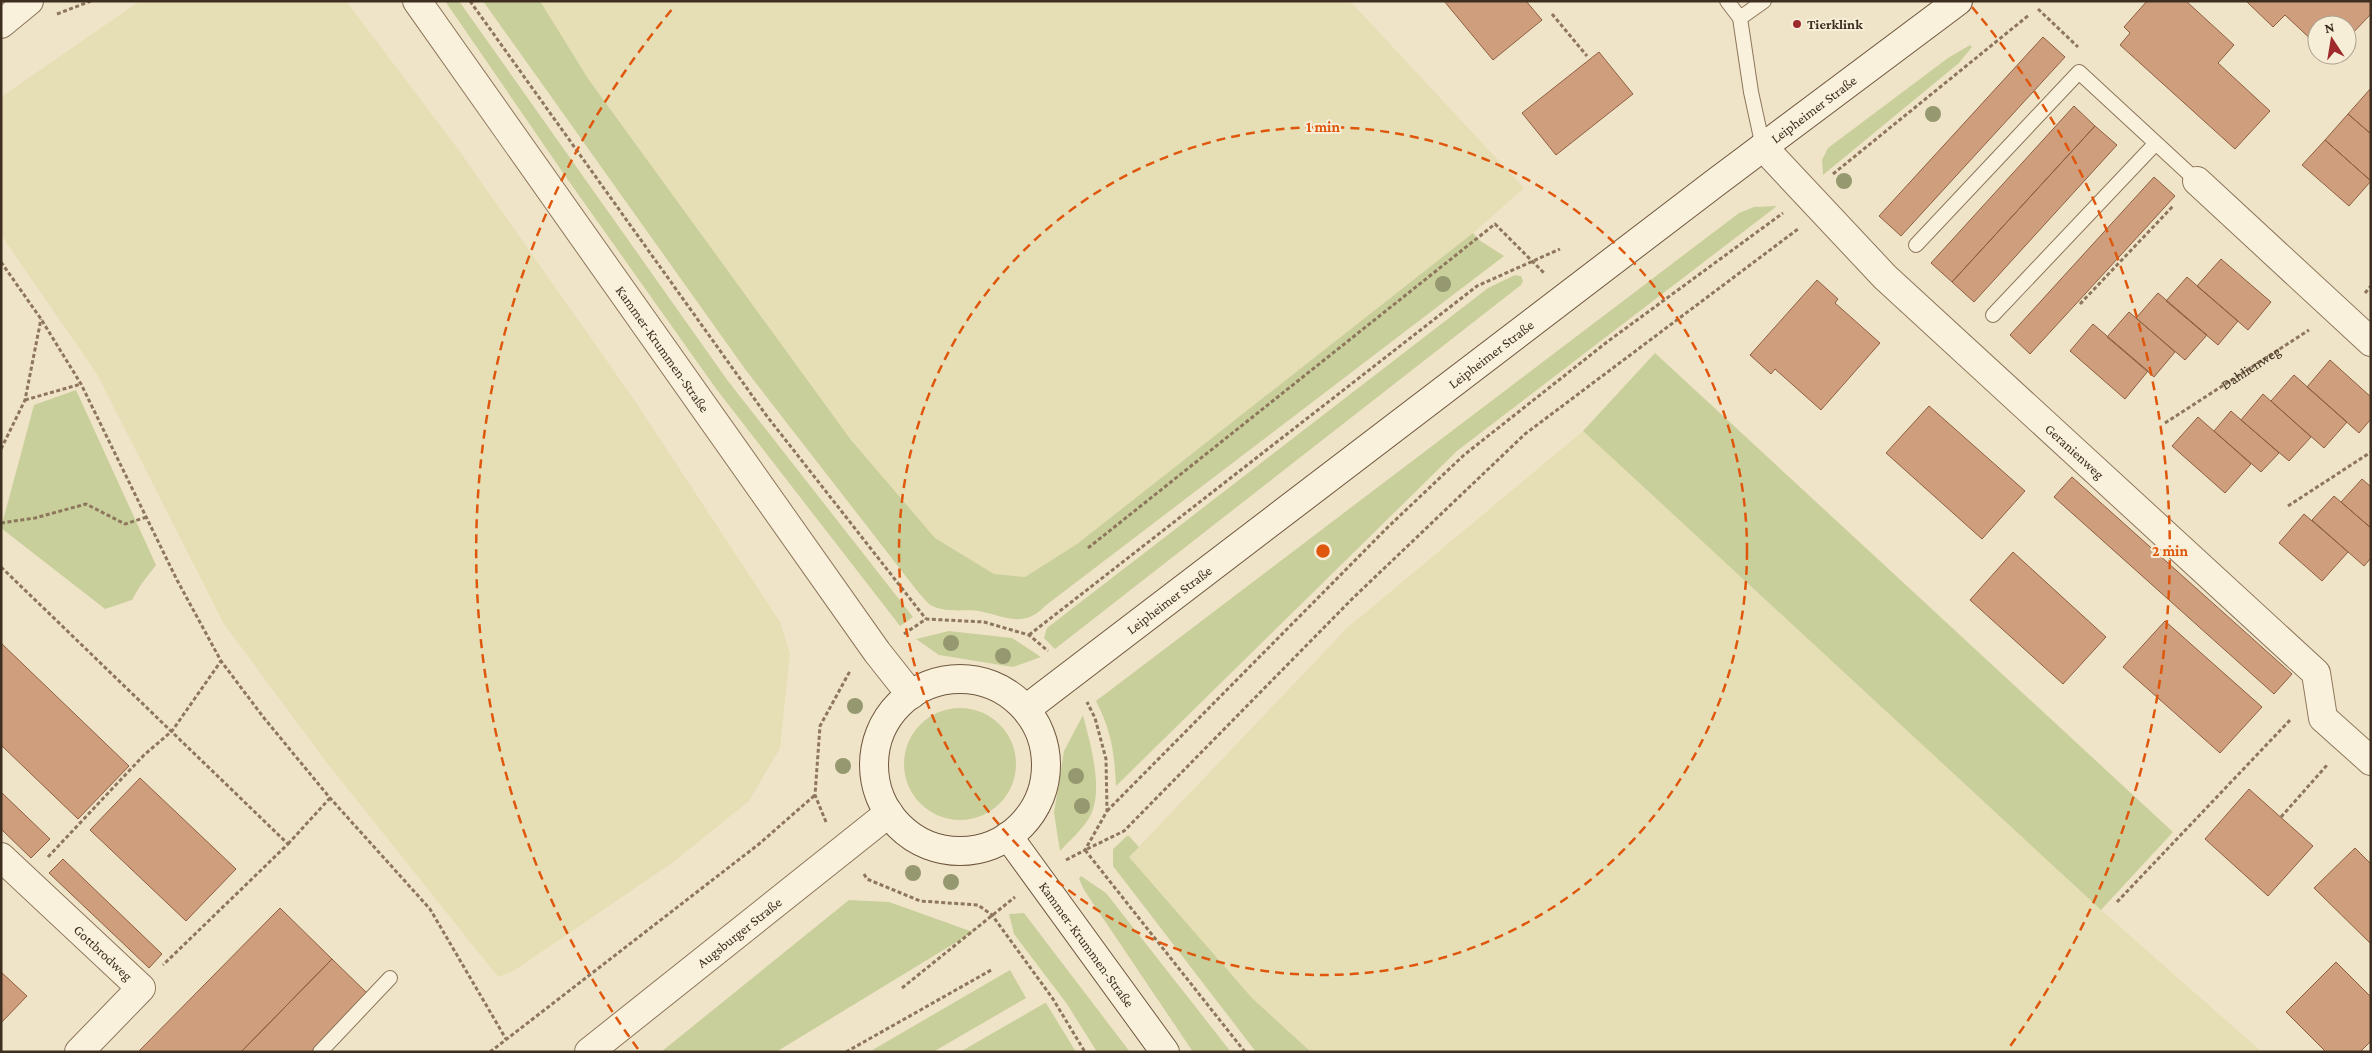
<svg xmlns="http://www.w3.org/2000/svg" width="2372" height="1053" viewBox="0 0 2372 1053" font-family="'Crimson Pro',serif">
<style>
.farmland{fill:#e6deb5}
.green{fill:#c9cf9b}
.building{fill:#cf9f7d;stroke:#8d5f41}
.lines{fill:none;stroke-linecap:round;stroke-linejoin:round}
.service-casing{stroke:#8d765c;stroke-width:16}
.minor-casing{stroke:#8d765c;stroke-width:30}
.tertiary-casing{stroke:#8d765c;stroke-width:30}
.secondary-casing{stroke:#6f573f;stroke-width:30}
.path{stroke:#8d765c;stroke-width:3;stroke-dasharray:4 2.5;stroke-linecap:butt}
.service{stroke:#faf1dc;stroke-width:14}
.minor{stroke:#faf1dc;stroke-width:28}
.tertiary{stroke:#faf1dc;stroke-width:28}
.secondary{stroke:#faf1dc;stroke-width:28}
.tree{fill:#96986f}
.ring{fill:none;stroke:#df570d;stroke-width:2.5;stroke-dasharray:9 6}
.poi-dot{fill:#9e2a2b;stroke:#f7eed8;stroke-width:2}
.labels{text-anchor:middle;stroke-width:4;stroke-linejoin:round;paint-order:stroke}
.poi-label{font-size:14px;font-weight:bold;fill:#3d2e20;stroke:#f7eed8;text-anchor:start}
.street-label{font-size:14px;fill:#3d2e20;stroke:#f7eed8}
.centre{fill:#df570d;stroke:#f7eed8;stroke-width:2.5}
.ring-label{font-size:15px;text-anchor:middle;font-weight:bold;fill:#df570d;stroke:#f7eed8;stroke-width:4;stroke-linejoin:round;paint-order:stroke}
</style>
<rect width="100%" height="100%" fill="#f0e4c8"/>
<path class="farmland" d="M140,1H346L458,149L633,398L780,622L790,653L780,748L749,801L672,863L512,972L498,977L327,763L224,624L97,374L1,235V97Z
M540,1H1350L1524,188L1473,233L1077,544L1025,577L994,574L935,538L851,440L589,80Z
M1583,431L2101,910L2262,1052H1311L1252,998L1129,857L1347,628Z"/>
<path class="green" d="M445,1H459L728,381L913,617L900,626L717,390L568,180Z
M483,1H540L589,80L851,440L935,538L994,574L1025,577L1077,544L1473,233L1479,240L1504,256L1045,606C1024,629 1004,616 979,611C963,609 947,613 932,606C927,603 922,596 918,592L745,369Z
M1970,45L1972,47L1959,63L1823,175L1822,160L1828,148L1948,58Z
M1777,206L1457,451L1116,786C1114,751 1112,733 1096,701L1739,213L1754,207Z
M1515,275L1521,276L1523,281L1521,285L1055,649L1044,638L1047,628L1488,288Z
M1655,353L2173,832L2101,910L1583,431Z
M76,390L156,565L140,586L132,600L105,609L1,528L34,405Z
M949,631L1012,638L1041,657L1013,667L939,655L916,639Z
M904 764a56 56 0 1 1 112 0a56 56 0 1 1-112 0Z
M1083,715C1090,743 1105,792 1089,818C1082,830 1070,840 1060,851L1054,813L1064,751Z
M1128,835L1139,847L1129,857L1252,998L1311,1052H1256L1113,866V849Z
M1081,876L1106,893L1231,1052H1193L1084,890L1079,879Z
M849,900L889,902L973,932L776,1052H661Z
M1024,913L1130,1052H1097L1067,1004L1014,934L1009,914Z
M1010,970L1026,998L933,1052H869Z
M1046,1003L1076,1052H960L1045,1003Z"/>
<path class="building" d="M1444,1H1526L1542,20L1493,60Z
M2147,1H2186L2234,45L2218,63L2270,111L2235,149L2120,45L2130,33L2124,27Z
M2246,1H2371V14L2347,39V25H2317V45L2285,15L2273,27Z
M2043,37L2065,57L1901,236L1879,216Z
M1599,52L1633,94L1556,155L1522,113Z
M2371,88V134L2348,114Z
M2074,106L2095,126L1952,282L1931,263Z
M2348,114L2371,134V181L2325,140Z
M2095,126L2117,145L1974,302L1952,282Z
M2325,140L2371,181L2349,206L2302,165Z
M2154,177L2175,196L2030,354L2010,335Z
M2221,259L2271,302L2248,330L2197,286Z
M2187,277L2238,321L2218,345L2166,301Z
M1817,280L1838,299L1835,303L1880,343L1821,410L1775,369L1771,374L1750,355Z
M2158,293L2207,335L2185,360L2136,318Z
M2129,312L2175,352L2154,377L2107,337Z
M2093,324L2148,371L2125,399L2070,351Z
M2330,360L2371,397V419L2359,433L2307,387Z
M2294,375L2347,422L2324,448L2271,401Z
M2263,394L2311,437L2289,461L2241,420Z
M1929,406L2025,491L1982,539L1886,453Z
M2231,411L2279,453L2261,472L2214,431Z
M2198,417L2251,464L2225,493L2172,446Z
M2072,477L2292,674L2274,694L2054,497Z
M2362,479L2371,487V528L2341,502Z
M2334,496L2371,528V558L2364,566L2312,520Z
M2304,514L2348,552L2322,581L2279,543Z
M2013,552L2106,637L2063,684L1970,600Z
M2165,621L2262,707L2220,753L2123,667Z
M1,643L129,766L78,819L1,745Z
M140,778L236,869L186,921L90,830Z
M2249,789L2313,846L2268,896L2205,839Z
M1,792L50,839L31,858L1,829Z
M2355,848L2371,864V944L2314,888Z
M63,859L162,954L149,968L49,873Z
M280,908L332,959L241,1052H138Z
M332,959L369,995L314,1052H241Z
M2336,962L2371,997V1041L2360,1052H2326L2286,1012Z
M1,972L27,996L1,1023Z"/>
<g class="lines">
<defs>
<path id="service" d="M1727,1L1740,18L1751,92L1763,147
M1740,18L1764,1
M1916,245L2079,72L2197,181
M1993,315L2156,143
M320,1052L390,978"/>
<g id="minor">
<path id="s2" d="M1763,147L1885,277L2316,673L2323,718L2371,761"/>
<path d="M2197,181L2371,342"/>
<path id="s3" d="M1,857L141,988L79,1052"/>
</g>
<g id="tertiary">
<path id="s4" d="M417,1L877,652L911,695"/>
<path d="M1,24L29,1"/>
<path id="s5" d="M589,1052L889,813"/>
</g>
<g id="secondary">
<circle cx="960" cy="765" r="86"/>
<path id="s6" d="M1026,709L1715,183L1958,1"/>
<path id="s7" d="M1008,836L1165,1052"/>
</g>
</defs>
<use href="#service" class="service-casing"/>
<use href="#minor" class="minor-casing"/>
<use href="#tertiary" class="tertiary-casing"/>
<use href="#secondary" class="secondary-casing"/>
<g class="path">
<path d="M470,1L766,415L926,619"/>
<path d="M2038,9L2078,47"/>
<path d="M57,14L91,1"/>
<path d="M1552,14L1587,56"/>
<path d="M1833,174L2029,15"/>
<path d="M1,262L41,319L81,384L177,580L221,661L264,718L330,798L430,909L506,1039"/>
<path d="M2365,293L2371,286"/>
<path d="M2080,304L2174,205"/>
<path d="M25,400L81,384"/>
<path id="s1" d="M2165,423L2309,330"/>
<path d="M1,449L25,400L41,319"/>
<path d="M2288,506L2371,452"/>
<path d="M1,523L35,518L86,504L125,524L147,517"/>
<path d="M1088,548L1495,224L1544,273"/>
<path d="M1,567L288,844L163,965"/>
<path d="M904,634L926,619L984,622L1029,635L1048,651"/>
<path d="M1029,635L1477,286L1560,249"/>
<path d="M1107,811L1388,527L1464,455L1607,342L1783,213"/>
<path d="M2281,817L2328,764"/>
<path d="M826,822L815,795L820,726L850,671"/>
<path d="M288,844L330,798"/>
<path d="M48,857L144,755L172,731L221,661"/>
<path d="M1066,860L1085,850L1107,811L1106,759L1095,718L1087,702"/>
<path d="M864,874L867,879L920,901L978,905L992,915L1053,999L1085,1052"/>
<path d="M2117,902L2291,719"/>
<path d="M902,988L1015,897"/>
<path d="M490,1052L759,844L815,795"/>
<path d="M846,1052L993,969"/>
<path d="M1245,1052L1085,850L1124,831L1352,599L1525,434L1798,229"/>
</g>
<use href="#service" class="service"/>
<use href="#minor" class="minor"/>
<use href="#tertiary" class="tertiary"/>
<use href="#secondary" class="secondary"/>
</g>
<g class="tree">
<circle cx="1933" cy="114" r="8"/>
<circle cx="1844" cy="181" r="8"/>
<circle cx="1443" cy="284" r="8"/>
<circle cx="951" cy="643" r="8"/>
<circle cx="1003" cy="656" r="8"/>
<circle cx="855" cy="706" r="8"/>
<circle cx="843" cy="766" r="8"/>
<circle cx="1076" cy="776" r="8"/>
<circle cx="1082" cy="806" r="8"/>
<circle cx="913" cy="873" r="8"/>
<circle cx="951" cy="882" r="8"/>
</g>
<g class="ring">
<circle cx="1323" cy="551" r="424"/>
<path d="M638 1049A847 847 0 0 1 674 7M1972 7A847 847 0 0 1 2008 1049"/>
</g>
<circle class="poi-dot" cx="1797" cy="24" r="5"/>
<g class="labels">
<g class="poi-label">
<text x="1807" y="29">Tierklink</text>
</g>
<g class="street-label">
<text dy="5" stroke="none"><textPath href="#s6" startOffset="990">Leipheimer Straße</textPath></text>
<text dy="5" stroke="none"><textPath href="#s4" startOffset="426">Kammer-Krummen-Straße</textPath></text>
<text dy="5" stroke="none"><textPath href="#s6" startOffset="585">Leipheimer Straße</textPath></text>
<text dy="5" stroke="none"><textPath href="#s1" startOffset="102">Dahlienweg</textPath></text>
<text dy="5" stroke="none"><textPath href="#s2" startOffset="436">Geranienweg</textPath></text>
<text dy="5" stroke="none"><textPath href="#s6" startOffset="180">Leipheimer Straße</textPath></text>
<text dy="5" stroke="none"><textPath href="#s5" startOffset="192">Augsburger Straße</textPath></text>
<text dy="5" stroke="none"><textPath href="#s7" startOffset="134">Kammer-Krummen-Straße</textPath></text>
<text dy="5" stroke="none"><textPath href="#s3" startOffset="140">Gottbrodweg</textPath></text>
</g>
</g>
<circle cx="1323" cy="551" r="8" class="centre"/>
<g class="ring-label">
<text x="1323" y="132">1 min</text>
<text x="2170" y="556">2 min</text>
</g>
<rect width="2372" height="1053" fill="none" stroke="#3d2e20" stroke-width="5"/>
<g transform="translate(2332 40) rotate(348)"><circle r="24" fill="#f7eed8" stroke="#ada18e"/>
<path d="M0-4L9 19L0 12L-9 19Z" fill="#9e2a2b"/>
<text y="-8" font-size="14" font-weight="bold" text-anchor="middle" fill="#3d2e20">N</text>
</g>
</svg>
